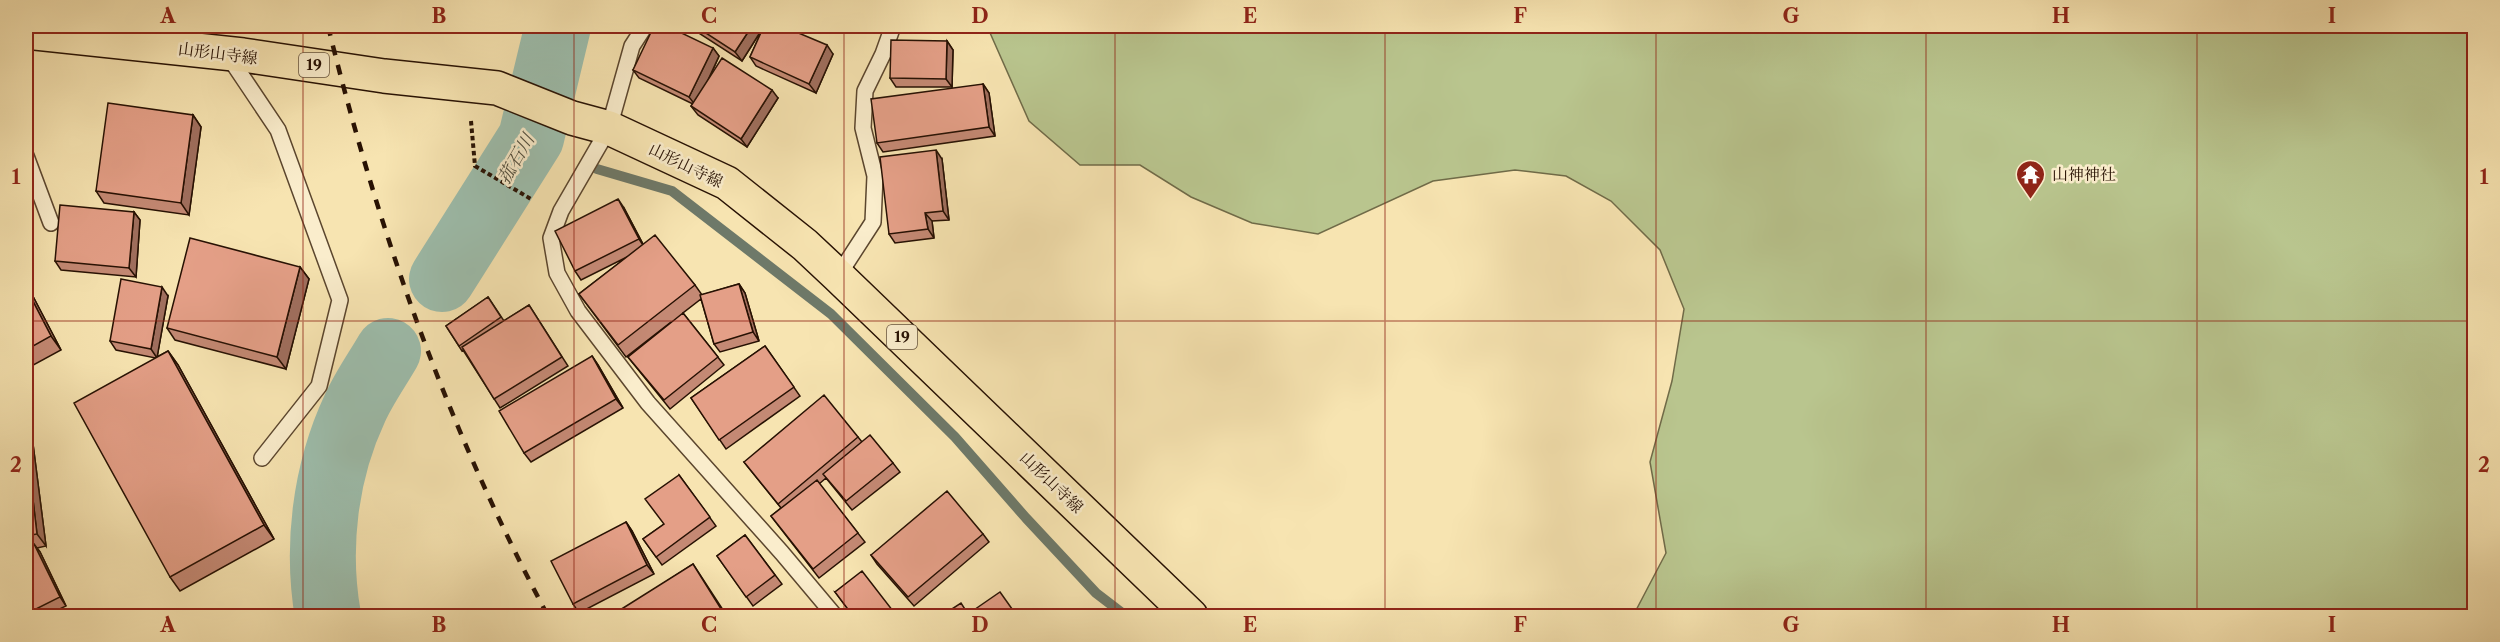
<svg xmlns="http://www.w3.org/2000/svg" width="2500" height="642" viewBox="0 0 2500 642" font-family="'Libre Caslon Text','Noto Serif JP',serif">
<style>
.green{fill:#b9c58e;stroke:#706b48;stroke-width:1.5}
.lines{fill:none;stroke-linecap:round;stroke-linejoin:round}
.stream{stroke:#6e7969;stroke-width:10}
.river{stroke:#9dbead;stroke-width:66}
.lane-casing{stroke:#5b462e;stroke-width:18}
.primary-casing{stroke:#271103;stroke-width:36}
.path{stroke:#271103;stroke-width:4;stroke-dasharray:4.5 3;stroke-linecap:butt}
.lane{stroke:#faedcc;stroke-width:15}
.primary{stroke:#f7e4b1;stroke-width:33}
.rail{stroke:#271103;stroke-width:4.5;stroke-dasharray:10 10;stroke-linecap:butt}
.wall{fill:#c48974;stroke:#271103;stroke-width:1.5}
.shaded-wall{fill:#a06f5e;stroke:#271103;stroke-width:1.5}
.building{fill:#e49f87;stroke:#271103;stroke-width:1.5}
.grid{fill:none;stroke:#8f2418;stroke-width:1.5;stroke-opacity:0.55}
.labels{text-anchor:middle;stroke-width:5;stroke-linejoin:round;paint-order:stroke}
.shield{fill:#faedcc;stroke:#66533f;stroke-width:1.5}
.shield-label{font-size:15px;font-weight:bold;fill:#271103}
.street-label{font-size:16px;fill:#271103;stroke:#faedcc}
.poi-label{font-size:16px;fill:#271103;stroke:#faedcc;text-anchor:start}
.water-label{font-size:18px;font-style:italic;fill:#504e3e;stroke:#faedcc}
.neatline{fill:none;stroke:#8f2418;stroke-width:2}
.grid-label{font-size:20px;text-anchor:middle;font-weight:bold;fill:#8f2418}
</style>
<rect width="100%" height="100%" fill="#f7e4b1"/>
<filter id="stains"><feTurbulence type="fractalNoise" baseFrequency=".00333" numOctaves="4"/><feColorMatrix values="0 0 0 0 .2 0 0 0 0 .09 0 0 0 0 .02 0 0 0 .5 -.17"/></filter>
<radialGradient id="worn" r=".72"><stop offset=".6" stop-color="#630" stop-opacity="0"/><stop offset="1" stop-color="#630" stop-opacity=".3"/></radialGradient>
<path class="green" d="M987,26H2474V616H1633L1666,553L1650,462L1672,381L1684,309L1660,250L1611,201L1566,176L1515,170L1433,181L1318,234L1252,223L1191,197L1140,165H1080L1029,121Z"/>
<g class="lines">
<path class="stream" d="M525,148L538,152
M597,169L672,191L831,314L955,437L1026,518L1096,593L1126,616"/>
<path class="river" d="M442,279L531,138L558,26
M328,616C316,547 325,472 355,408C364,388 377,370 388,351"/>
<defs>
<path id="lane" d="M645,26L632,46L609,128L561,211L551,238L557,273L578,311L648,403L782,553L835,616
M227,54L278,130L340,300L319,386L262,458
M26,156L51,223
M838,276L873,222L875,176L863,128L865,91L883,54L893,26"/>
<path id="primary" d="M26,32L243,55L384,76L497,88L572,118L609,128L727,183L805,245L838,276L1191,616"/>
</defs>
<use href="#lane" class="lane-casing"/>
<use href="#primary" class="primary-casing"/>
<path class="path" d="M471,121L475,166L531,199"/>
<use href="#lane" class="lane"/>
<use href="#primary" class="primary"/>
<path class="rail" d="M328,26C379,234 447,427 548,616"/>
</g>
<path class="wall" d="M691,26H782L833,54L816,93L756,66L750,57L763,28L742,61L694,30Z
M947,41L953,50L952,87H896L890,78Z
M713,48L719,56L709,79L778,98L747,147L698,115L691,106L693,104L639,78L633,70Z
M983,84L989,93L995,136L883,152L877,143Z
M193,115L201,127L189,215L104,203L96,191Z
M942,159L949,220L932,221L934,238L895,243L889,234Z
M624,208L643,244L695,285L702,295L739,284L745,293L759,341L720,352L714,344L701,299L683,313L724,365L670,409L628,357L671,322L626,357L579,294L627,257L581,280L575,271Z
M134,212L140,220L136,277L61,270L55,261Z
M300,267L309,279L286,369L175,340L167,328Z
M26,283L61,350L26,369Z
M168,296L157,357L168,351L178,365L274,539L180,591L170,577L156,358L116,350L110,341Z
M488,297L504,321L529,305L568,366L500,408L463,350L462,351L446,326Z
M765,346L800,396L726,449L691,398Z
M592,356L598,365L623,408L531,462L524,453Z
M26,433L33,444L46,546L37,548L40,552L66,606L45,616H26Z
M858,437L862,442L893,463L900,472L852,510L826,478L819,484L865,542L819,578L771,516L781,508L744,462Z
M679,475L716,526L662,565L643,539L664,524Z
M626,522L632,531L654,574L579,613L573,604Z
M983,534L989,542L914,606L877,564L871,555Z
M745,535L782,584L753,606L717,556Z
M693,564L727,616H613Z
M835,592L893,611L897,616H853Z"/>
<path class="shaded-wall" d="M752,26H764L742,61L735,52Z
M947,41L953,50L952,87L946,79Z
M827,45L833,54L816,93L809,84Z
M713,48L719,56L696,106L689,97Z
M983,84L989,93L995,136L989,127Z
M772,90L778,98L747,147L741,139Z
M193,115L201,127L189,215L181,203Z
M936,150L942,159L949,220L943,211Z
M618,199L624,208L645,248L639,239Z
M134,212L140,220L136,277L129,268Z
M925,213L932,221L934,238L928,229Z
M300,267L309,279L286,369L277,357Z
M26,283L61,350L51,336L26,288Z
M739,284L745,293L759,341L753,332Z
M162,287L168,296L157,358L151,349Z
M168,351L178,365L274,539L264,525Z
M592,356L598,365L623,408L616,399Z
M26,433L33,444L46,546L37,534L26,440Z
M626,522L632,531L654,574L647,565Z
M34,544L40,552L66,606L60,597Z"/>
<path class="building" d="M654,26H667L713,48L689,97L633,70Z
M695,26H752L735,52Z
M764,26H782L827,45L809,84L750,57Z
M891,40L947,41L946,79L890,78Z
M722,58L772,90L741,139L691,106Z
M983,84L989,127L877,143L871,99Z
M108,103L193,115L181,203L96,191Z
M936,150L943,211L925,213L928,229L889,234L880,157Z
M618,199L639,239L575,271L555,231Z
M60,205L134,212L129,268L55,261Z
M655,235L695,285L618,345L579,294Z
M190,238L300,267L277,357L167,328Z
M121,279L162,287L151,349L110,341Z
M739,284L753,332L714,344L700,295Z
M26,288L51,336L26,350Z
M488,297L501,317L459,346L446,326Z
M529,305L562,357L494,399L462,347Z
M683,313L718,357L664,400L628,357Z
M765,346L794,387L719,440L691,398Z
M168,351L264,525L170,577L74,403Z
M592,356L616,399L524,453L499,411Z
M824,395L858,437L778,504L744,462Z
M870,435L893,463L846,501L823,474Z
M26,440L37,534L26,536Z
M679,475L710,517L656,557L643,539L664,524L645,499Z
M817,480L858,533L813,569L771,516Z
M947,491L983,534L908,597L871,555Z
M626,522L647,565L573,604L551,561Z
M745,535L775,575L746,597L717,556Z
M34,544L60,597L26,614V548Z
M693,564L723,612L716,616H613L612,615Z
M862,571L893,611L885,616H853L835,592Z
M1000,592L1017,616H941L961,603L968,614Z
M927,612L930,616H921Z
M1108,613L1113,616H1105Z"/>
<path class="grid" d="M303,26V616M574,26V616M844,26V616M1115,26V616M1385,26V616M1656,26V616M1926,26V616M2197,26V616M26,321H2474"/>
<defs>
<symbol id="temple-pin" viewBox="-11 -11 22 30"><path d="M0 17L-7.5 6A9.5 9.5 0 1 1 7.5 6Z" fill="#8f2418" stroke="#faedcc"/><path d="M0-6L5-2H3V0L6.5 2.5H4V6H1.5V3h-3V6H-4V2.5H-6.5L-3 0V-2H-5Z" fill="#fff"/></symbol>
</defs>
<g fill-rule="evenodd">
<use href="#temple-pin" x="2014" y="158" width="33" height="45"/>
</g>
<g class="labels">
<g class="shield">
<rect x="299" y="53" width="30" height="24" rx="4.5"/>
<rect x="887" y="325" width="30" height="24" rx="4.5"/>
</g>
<g class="shield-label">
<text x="314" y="70">19</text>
<text x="902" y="342">19</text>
</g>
<g class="street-label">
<text transform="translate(218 53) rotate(7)" y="6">山形山寺線</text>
<text transform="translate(686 165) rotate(26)" y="6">山形山寺線</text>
<text transform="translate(1052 482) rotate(44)" y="6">山形山寺線</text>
</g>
<g class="poi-label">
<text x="2052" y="180">山神神社</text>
</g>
<g class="water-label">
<text transform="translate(516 159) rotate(-60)" y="6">菰石川</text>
</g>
</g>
<rect width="2500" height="642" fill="none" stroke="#f7e4b1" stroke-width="66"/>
<rect x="33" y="33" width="2434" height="576" class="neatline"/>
<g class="grid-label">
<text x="168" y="23">A</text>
<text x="439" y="23">B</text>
<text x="709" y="23">C</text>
<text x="980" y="23">D</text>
<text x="1250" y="23">E</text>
<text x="1520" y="23">F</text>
<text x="1791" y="23">G</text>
<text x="2061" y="23">H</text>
<text x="2332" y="23">I</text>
<text x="16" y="184">1</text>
<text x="2484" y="184">1</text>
<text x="16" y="472">2</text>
<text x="2484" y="472">2</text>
<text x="168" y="632">A</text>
<text x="439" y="632">B</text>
<text x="709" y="632">C</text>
<text x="980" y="632">D</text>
<text x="1250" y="632">E</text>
<text x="1520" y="632">F</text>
<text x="1791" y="632">G</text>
<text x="2061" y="632">H</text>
<text x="2332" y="632">I</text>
</g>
<rect width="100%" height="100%" filter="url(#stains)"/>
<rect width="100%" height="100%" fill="url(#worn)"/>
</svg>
